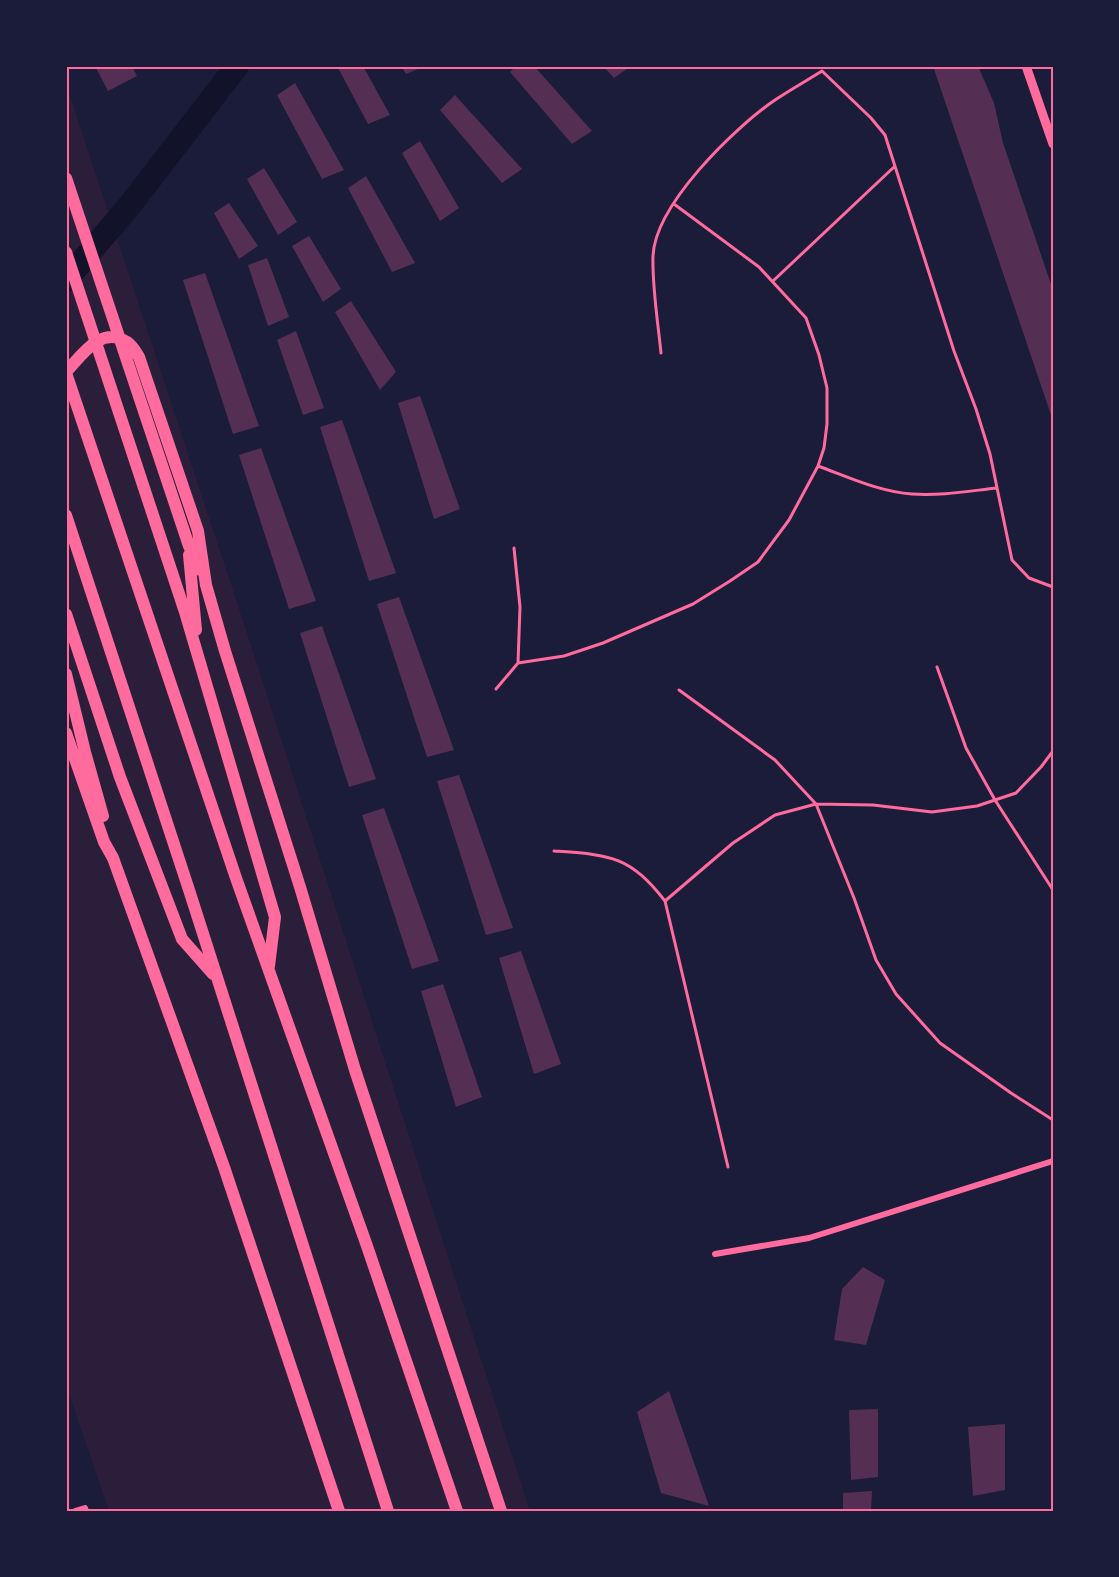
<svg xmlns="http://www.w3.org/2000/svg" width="1119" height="1577" viewBox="0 0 1119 1577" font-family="Quicksand,sans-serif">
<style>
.green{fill:#2a1e3b}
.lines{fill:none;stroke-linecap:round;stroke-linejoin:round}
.river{stroke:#12122b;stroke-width:24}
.building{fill:#542f53}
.service{stroke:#ff6b9d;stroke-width:3}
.minor{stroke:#ff6b9d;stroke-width:6}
.secondary{stroke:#ff6b9d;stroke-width:9}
.motorway{stroke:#ff6b9d;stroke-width:12}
.neatline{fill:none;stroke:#ff6b9d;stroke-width:2}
</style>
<rect width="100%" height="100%" fill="#1b1b3a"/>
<path class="green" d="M66,84L235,596L530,1511H109L66,1385Z"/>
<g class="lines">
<path class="river" d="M66,280L130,205L237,66"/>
</g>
<path class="building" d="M95,66H132L137,76L108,91Z
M337,66H363L390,115L368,124Z
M401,66H425L406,74Z
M516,66H534L592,131L572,144L510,72Z
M603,66H631L614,78Z
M933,66H978L994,103L1003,143L1053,290V421Z
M295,83L344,170L322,179L277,95Z
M455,95L522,169L502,183L440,110Z
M420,141L459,208L440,221L402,153Z
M264,168L297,222L278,235L247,179Z
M366,176L415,263L392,272L348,188Z
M229,203L258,246L239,259L214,213Z
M309,236L341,289L323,302L292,246Z
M267,258L289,317L268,326L248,265Z
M205,273L259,426L233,434L183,280Z
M351,301L396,372L380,390L335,312Z
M296,331L324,408L303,415L277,340Z
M420,396L460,509L434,519L398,403Z
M342,420L396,573L369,581L320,427Z
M261,448L316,601L289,609L239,455Z
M399,597L454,750L427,757L377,604Z
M322,626L376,779L349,787L300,633Z
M459,775L513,928L486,935L437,781Z
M384,808L439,961L412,969L362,815Z
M521,951L561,1064L534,1074L499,958Z
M443,984L482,1097L456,1107L421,991Z
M863,1267L885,1280L866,1345L834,1340L842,1289Z
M669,1391L709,1506L661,1493L637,1412Z
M878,1409V1477L851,1480L849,1410Z
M1005,1424V1490L973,1496L968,1427Z
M872,1491L871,1511H843V1493Z"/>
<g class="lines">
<path class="service" d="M773,281L894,167
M661,353C658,323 652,286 653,256C655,205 734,128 775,100C790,90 806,81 822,71L871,118L885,135L954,351L976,409L990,454L1012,560L1029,578L1053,587
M818,466C848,477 880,492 912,494C940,496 969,491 997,488
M518,663L564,656L603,643L693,604L730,581L758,562L789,520L818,466L824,448L827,424V388L819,355L806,318L759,267L674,204
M937,667L966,748L995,800L1053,890
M496,689L518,663L520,607L514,548
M679,690L775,760L816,804L854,898L876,960L896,994L940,1043L1011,1093L1053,1120
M554,851C610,855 629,855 665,901L728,1167
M665,901L733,843L775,815L816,804L873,805L932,812L977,806L1016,793L1041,767L1053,751"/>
<path class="minor" d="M715,1254L809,1238L1053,1161
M75,1511L85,1508L86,1511"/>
<path class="secondary" d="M1026,66L1053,144"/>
<path class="motorway" d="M66,178L189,546L200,570
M66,252L185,612L275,917L269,966
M66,372C82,355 101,325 127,342C132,345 136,352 139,357L198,531L206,585L225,651L300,887L355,1070L501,1511
M66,373L236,878L367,1246L457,1511
M66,515L190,893L388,1511
M189,555L196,630
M66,614L120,777L182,939L213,974
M66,674L85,752L103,816
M66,733L104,842L113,858L224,1167L339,1511"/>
</g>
<rect width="1119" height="1577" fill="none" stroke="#1b1b3a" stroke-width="135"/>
<rect x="68" y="68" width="984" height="1442" class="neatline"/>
</svg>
